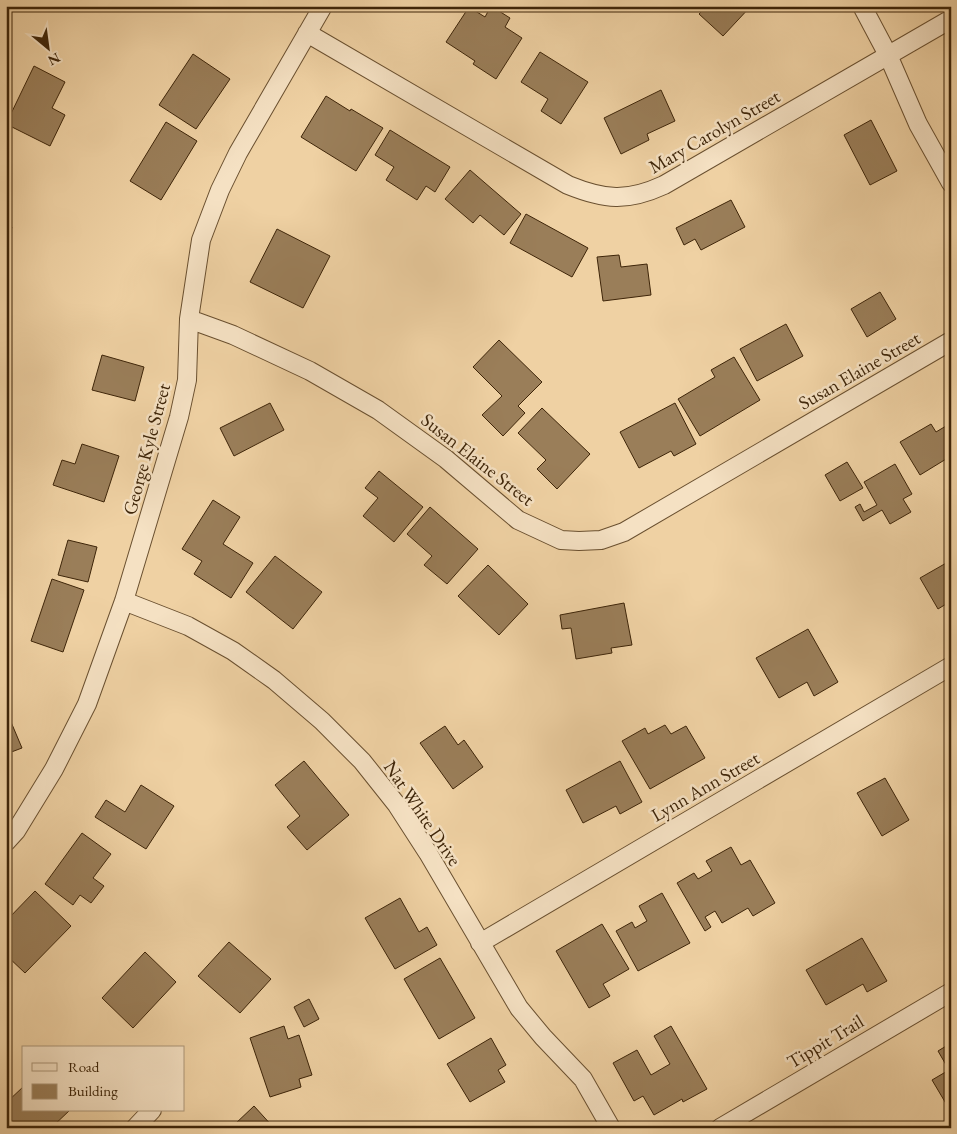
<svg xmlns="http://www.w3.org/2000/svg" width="957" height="1134" viewBox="0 0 957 1134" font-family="'EB Garamond',serif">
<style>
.building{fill:#9a7e59;stroke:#3e2509}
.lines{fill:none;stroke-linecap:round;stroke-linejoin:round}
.street-casing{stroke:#6a5030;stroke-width:20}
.street{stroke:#f5e1c3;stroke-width:18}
.labels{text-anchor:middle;stroke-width:5;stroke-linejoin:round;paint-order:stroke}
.street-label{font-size:19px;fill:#3e2509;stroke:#f5e1c3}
</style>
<rect width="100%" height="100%" fill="#efd1a3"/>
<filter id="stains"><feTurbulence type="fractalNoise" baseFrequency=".004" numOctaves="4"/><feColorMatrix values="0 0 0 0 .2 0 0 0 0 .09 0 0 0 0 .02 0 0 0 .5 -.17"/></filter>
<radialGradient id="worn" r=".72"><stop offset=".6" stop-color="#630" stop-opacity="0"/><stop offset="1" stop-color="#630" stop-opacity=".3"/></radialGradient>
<path class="building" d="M491,6L510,18L505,27L522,38L496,79L473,64L475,61L446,42L469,7L485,17Z
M707,6H751L723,36L699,14Z
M540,52L588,82L561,124L541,111L548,99L521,82Z
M193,54L230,79L196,129L159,105Z
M34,66L65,82L52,108L65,115L50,146L6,124Z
M661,90L675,121L647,134L649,140L621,154L604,118Z
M326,96L350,111L351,109L383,128L356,171L301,137Z
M871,120L897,171L870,185L844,135Z
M166,122L197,141L161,200L130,181Z
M390,130L450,167L435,192L426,186L417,200L386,180L394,167L375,155Z
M470,170L521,214L504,235L480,215L473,223L445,199Z
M731,200L745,227L701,250L695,239L684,245L676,228Z
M526,214L588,248L572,277L510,243Z
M6,225L12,227L6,252Z
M277,229L330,256L303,308L250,282Z
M619,255L621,267L647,264L651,295L603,301L597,257Z
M880,292L896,319L867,337L851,309Z
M786,324L803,356L757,381L740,349Z
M499,340L542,382L518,406L525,413L503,436L482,415L502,396L473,367Z
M102,355L144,367L135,401L92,390Z
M734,357L760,400L700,436L678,399L715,377L711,370Z
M270,403L284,430L234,456L220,428Z
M675,403L696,444L674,456L671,451L639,468L620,432Z
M542,408L590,454L557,489L537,469L546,460L518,433Z
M951,423V456L920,475L900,442L931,424L936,432Z
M82,444L119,456L104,502L53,485L62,460L75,464Z
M847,462L863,488L840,501L825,475Z
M895,464L912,494L903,499L911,512L890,524L882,510L863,521L855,507L860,504L864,512L877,505L864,482Z
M379,471L423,507L394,542L363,516L378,498L365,488Z
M213,500L240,517L223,544L253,563L231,598L194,574L202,561L182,549Z
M430,507L478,549L447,584L424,565L432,556L407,534Z
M68,540L97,547L88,582L58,575Z
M275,556L322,592L293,629L246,592Z
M948,562L951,566V601L938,609L920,578Z
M488,565L528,604L499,635L458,596Z
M52,579L84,590L63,652L31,641Z
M624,603L632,645L611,648L612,653L576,659L571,628L562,629L560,615Z
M808,629L838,682L814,696L807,682L779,698L756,658Z
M11,722L22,748L6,754V724Z
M665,725L671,734L686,726L705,758L650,789L622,741L645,728L648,734Z
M445,726L458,745L464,740L483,767L453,789L420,743Z
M304,761L349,815L307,850L287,827L300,816L275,785Z
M620,761L642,802L620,814L616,806L583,823L566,790Z
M885,778L909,820L882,836L857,793Z
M141,785L174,806L146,849L95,817L106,800L125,812Z
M82,833L111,854L93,878L104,886L91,903L80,895L73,905L45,884Z
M731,847L741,865L750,860L775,903L753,916L748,908L722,923L715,911L705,917L711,927L705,931L677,883L694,873L698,879L712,871L706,861Z
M35,891L71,926L25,973L6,955V921Z
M662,893L690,943L638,971L616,931L632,922L635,928L647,921L639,906Z
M400,898L419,932L427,927L437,945L395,969L365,918Z
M602,924L629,969L603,984L610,996L589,1008L556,951Z
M862,938L887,981L867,992L863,984L826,1005L806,970Z
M229,942L271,979L240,1013L198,976Z
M145,952L176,982L133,1028L102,998Z
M440,958L475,1018L439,1039L404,979Z
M309,999L319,1019L304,1027L294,1007Z
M284,1026L288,1039L299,1035L312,1075L299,1079L301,1087L270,1097L250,1038Z
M671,1026L707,1089L683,1102L682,1099L654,1115L643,1096L634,1101L613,1063L637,1050L651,1075L670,1064L654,1036Z
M491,1038L506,1065L498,1070L505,1082L470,1102L447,1064Z
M951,1043V1112L932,1080L949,1070L938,1051Z
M24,1086V1110H70L51,1128H14L6,1120V1103Z
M254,1106L274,1128H236L234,1125Z"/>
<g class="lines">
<defs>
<path id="street" d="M862,6L888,55L918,124L951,183
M307,33L568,185C605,200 627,202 664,185L951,19
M189,319L233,335L310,371L378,410L446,459L518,520L561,540L579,541L601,540L624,532L951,341
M124,601L188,626L233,651L274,680L322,721L362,761L397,805L428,853L519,1008L543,1037L583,1079L611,1128
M6,842L16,831L54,769L87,704L124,601L179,417L187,380L189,319L201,240L220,190L238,153L323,6
M480,943L951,666
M135,1128L152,1110
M720,1128L951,992"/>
</defs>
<use href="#street" class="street-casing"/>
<use href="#street" class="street"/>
</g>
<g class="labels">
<g class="street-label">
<text transform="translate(714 131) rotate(-30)" y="7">Mary Carolyn Street</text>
<text transform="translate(859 370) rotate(-30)" y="7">Susan Elaine Street</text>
<text transform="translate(146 449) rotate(-75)" y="7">George Kyle Street</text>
<text transform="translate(478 459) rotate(38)" y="7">Susan Elaine Street</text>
<text transform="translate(705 786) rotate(-30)" y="7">Lynn Ann Street</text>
<text transform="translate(423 813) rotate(56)" y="7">Nat White Drive</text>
<text transform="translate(825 1041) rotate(-31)" y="7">Tippit Trail</text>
</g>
</g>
<rect width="957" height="1134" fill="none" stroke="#efd1a3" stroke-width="25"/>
<rect x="8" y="8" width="942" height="1119" fill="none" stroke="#3e2509" stroke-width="2.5"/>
<rect x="12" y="12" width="932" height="1109" fill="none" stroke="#3e2509"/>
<rect x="22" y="1046" width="162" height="65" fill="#f5e1c3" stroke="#ac9679"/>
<rect x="32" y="1063" width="25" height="8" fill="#f5e1c3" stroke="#ac9679"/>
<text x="68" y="1072" font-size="15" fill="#3e2509">Road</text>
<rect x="32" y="1084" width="25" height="15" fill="#9a7e59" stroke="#ac9679"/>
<text x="68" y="1096" font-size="15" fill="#3e2509">Building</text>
<g transform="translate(48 48) rotate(151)" stroke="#f5e1c3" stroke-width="4" paint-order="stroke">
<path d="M0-4L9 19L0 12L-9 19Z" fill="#3e2509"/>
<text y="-8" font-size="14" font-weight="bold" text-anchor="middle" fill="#3e2509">N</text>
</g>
<rect width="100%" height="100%" filter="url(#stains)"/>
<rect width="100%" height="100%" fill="url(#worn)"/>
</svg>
